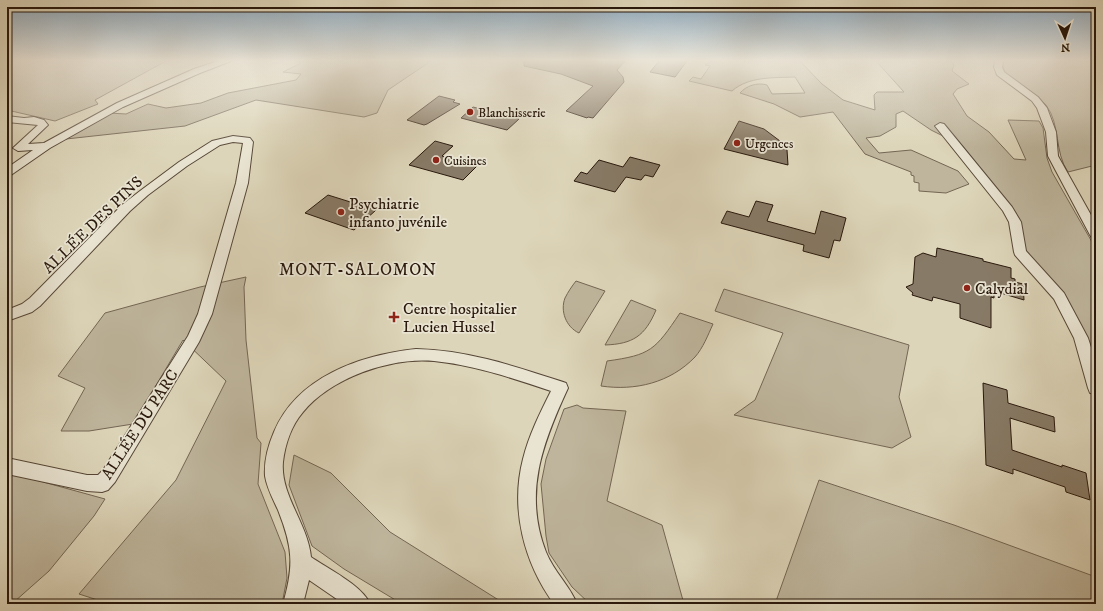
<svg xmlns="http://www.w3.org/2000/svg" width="1103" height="611" viewBox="0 0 1103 611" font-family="'IM FELL DW Pica',serif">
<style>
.green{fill:#beb59c;stroke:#746654}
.building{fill:#877a66;stroke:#29180c}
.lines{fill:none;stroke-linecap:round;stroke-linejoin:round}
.street-casing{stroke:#564737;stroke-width:2}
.street{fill:#e9e4d2;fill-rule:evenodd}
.poi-dot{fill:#8f2418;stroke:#e9e4d2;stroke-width:1.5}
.labels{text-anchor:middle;stroke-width:3.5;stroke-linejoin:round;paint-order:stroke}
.far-poi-label{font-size:13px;fill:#29180c;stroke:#e9e4d2;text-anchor:start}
.poi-label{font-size:16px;fill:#29180c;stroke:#e9e4d2;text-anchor:start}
.street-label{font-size:16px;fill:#29180c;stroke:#e9e4d2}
.neighbourhood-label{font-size:17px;letter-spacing:1px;fill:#29180c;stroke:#e9e4d2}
</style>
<rect width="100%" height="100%" fill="#ddd5b9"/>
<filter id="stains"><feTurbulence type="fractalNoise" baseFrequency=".005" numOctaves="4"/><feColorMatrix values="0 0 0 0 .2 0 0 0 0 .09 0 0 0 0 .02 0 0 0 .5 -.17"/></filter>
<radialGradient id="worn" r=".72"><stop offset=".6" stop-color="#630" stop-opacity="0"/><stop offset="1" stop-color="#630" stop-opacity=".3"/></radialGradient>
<path class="green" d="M7,61H166L95,100L98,104L55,121L7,110Z
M296,61H431L388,90L377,113L364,117L256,100L185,126L66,139L109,113L126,114L148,104L166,108L201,103L228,93L296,80L301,74L283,72L301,63Z
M712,61H800L822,84L843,100L875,110L874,95L877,92H904L876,61H951L954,65L952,71L969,84L957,89L953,94L967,116L989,132L1014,159L1026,160L1008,120L1039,121L1043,128L1047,158L1052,172L1096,249V369L1079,323L1027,257L1015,217L959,144L931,130L903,111L896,114V127L880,136L866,138L879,153L911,150L958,171L969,184L946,193L919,191V183L914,182V176L911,175V172L865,154L833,112L800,117L774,104L740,93C746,86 757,82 767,85L772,94L805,93L795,77C774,78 749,76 732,91L689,81L693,77L701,79L710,66L705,65Z
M1004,61H1096V165L1068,172C1054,152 1061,125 1046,105C1037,94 996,77 1004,61Z
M246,277L244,287L246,340L257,438L261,443L258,484L285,552L287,578L282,604H110L79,594L176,480L226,381L183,340L133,424L89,431H61L85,388L58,376L105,313L200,287Z
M576,281L605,291L579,333C566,327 560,311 565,298C568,292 572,286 576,281Z
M724,289L909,345L899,397L911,437L892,448L734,415L755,400L783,333L715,311Z
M631,300L656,310C645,336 633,344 605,345Z
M680,313L713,324C708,335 703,348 695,357C670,383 635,391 601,386L607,361C651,355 655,350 680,313Z
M577,405L583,408L626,411L607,501L662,525L684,604H590L572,587L549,553L546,536L541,484L546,459L564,409Z
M294,455L331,473L390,532L505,604H402L344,569L312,546L289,485Z
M7,472L105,499L94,516L49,571L14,602L7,603Z
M819,480L954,525L1096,577V604H775Z"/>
<path class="building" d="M524,61H625L617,70L623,77L624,82L593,118L588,117L587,118L566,111L593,86L561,74L524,66Z
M659,61H687L675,77L650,72Z
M439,96L455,100L453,102L460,104L427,124L424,125L407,120Z
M473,107L519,119L507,130L461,118Z
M739,121L764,129L780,141L787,150L788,165L724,149Z
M435,141L453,146L442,156L477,166L463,180L409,165Z
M630,157L660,165L653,177L645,175L641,180L626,177L615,192L574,181L581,172L587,174L599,160L623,167Z
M328,195L376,210L354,230L305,213Z
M756,201L773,205L767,221L815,234L821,211L846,218L840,241L834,240L829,258L803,251L804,245L721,223L727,211L749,217Z
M937,248L983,259V261L1011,268V278L1015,279V282L1023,284L1024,300L994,291V298L991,297V328L960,318V304L933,297L932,301L912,295L913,293L906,287L913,284L915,257L923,253L936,257Z
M983,383L1007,390L1008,403L1054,417L1055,432L1010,418L1012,450L1062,467V465L1086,473L1090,500L1066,492L1065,487L1013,469V474L986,465Z"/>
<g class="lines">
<defs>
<path id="street" d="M218,61H231L200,73L123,107L50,148L11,175L7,176V168L33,150L18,151L13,148L38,125L7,122V116L24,118L34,117L44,120L48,125L28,144L44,143L117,103L194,69Z
M995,61H1003L1002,67L1004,72L1038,97L1047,108L1056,132L1058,156L1096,224V239L1092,238L1090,235L1048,156L1046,132L1037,108L1032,101L997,75L994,67Z
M940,123L944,124L1012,207L1021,222L1026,251L1064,293L1088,338L1096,363V394L1090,393L1088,388L1074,338L1054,299L1015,255L1014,252L1009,222L1003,211L935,126Z
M233,136L250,138L253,142L248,183L212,314L199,342L115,482L108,490L102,492L87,491L7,474V458L87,475H98L103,470L188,336L198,314L236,183L243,143L233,142L220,145L187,166L148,195L130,211L40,306L32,312L7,321V310L22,304L30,298L122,205L140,191L179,162L212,141Z
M416,349C468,350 517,367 566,383L568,388C543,442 523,493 546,552C554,572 570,586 577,604H554C524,563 510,509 523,459C529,435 540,413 551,391C512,378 474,365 434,361C390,357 331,378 303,412C291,426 285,445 283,462C280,495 308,524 311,557C327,568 363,586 370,604H344L309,580L303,604H283C294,565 293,548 278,510C273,499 267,488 265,476C264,461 268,446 274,432C297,377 360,355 416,349Z"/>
</defs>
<use href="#street" class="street-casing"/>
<use href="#street" class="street"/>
</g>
<linearGradient id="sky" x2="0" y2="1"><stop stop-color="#8ba8be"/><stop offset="0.41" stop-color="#f0ece0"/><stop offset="1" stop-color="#f0ece0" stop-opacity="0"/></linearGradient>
<rect width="1103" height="147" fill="url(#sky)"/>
<g class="poi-dot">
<circle cx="470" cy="112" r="4"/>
<circle cx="737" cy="143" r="4"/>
<circle cx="436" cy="160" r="4"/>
<circle cx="341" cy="212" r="4"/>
<circle cx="967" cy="288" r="4"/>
<path d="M392 311h4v4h4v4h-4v4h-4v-4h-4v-4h4z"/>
</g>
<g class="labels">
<g class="far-poi-label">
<text x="478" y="117">Blanchisserie</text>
<text x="745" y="148">Urgences</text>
<text x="444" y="165">Cuisines</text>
</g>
<g class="poi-label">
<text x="349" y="209">Psychiatrie<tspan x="349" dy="18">infanto juvénile</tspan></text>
<text x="975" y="294">Calydial</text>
<text x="403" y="314">Centre hospitalier<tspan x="403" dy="18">Lucien Hussel</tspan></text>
</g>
<g class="street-label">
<text transform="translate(92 224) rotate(-44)" y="6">ALLÉE DES PINS</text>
<text transform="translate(139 424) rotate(-57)" y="6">ALLÉE DU PARC</text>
</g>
<g class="neighbourhood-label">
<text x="358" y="275">MONT-SALOMON</text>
</g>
</g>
<rect width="1103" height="611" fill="none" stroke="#ddd5b9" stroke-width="24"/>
<rect x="8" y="8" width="1087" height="595" fill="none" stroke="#29180c" stroke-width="2"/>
<rect x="12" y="12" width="1079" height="587" fill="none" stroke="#29180c"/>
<g transform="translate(1065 38) rotate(177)" stroke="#e9e4d2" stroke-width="3" paint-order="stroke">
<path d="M0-3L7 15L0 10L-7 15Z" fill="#29180c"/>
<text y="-6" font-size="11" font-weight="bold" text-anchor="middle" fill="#29180c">N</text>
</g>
<rect width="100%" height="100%" filter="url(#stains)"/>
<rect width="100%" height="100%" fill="url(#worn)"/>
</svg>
